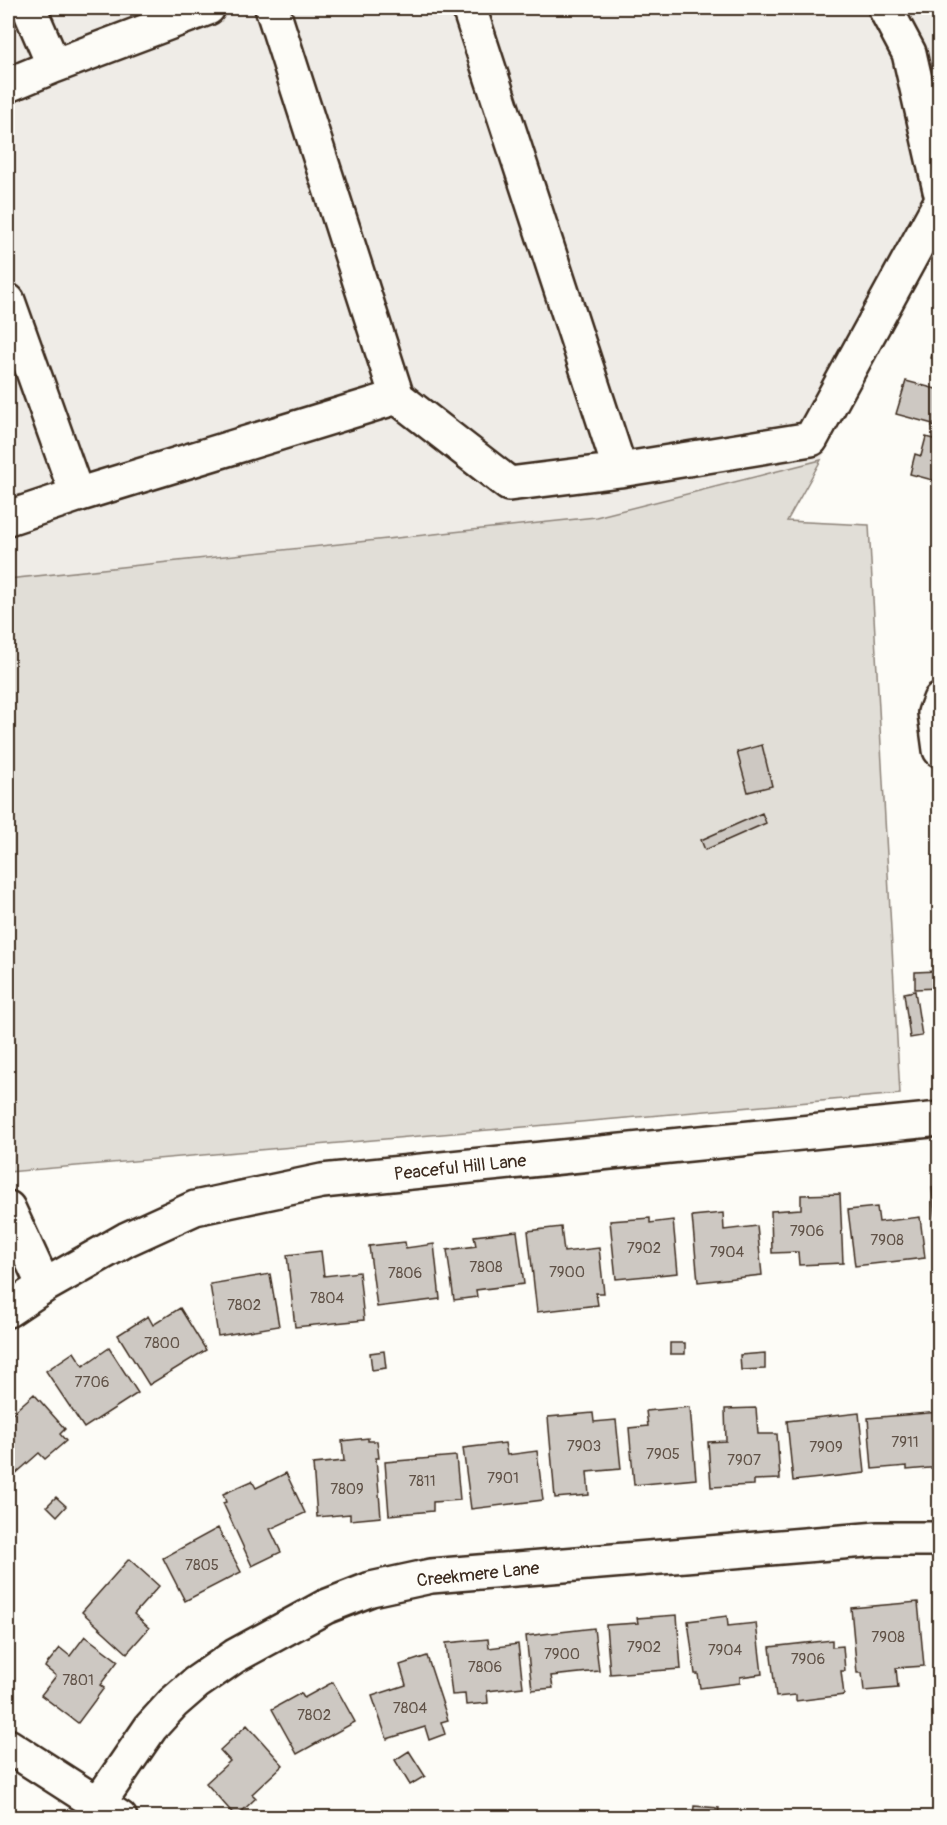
<svg xmlns="http://www.w3.org/2000/svg" width="947" height="1825" viewBox="0 0 947 1825" font-family="Pangolin,sans-serif">
<style>
.built{fill:#efece7}
.green{fill:#e1ded7;stroke:#8e847a;stroke-width:1.5}
.building{fill:#cdc8c2;stroke:#3b2a1e;stroke-width:1.5}
.lines{fill:none;stroke-linecap:round;stroke-linejoin:round}
.minor-casing{stroke:#3b2a1e;stroke-width:38}
.minor{stroke:#fdfcf7;stroke-width:33}
.labels{text-anchor:middle;stroke-width:5;stroke-linejoin:round;paint-order:stroke}
.number-label{font-size:15px;fill:#605247}
.street-label{font-size:18px;fill:#3b2a1e;stroke:#fdfcf7}
</style>
<rect width="100%" height="100%" fill="#fdfcf7"/>
<filter id="ink" filterUnits="userSpaceOnUse"><feTurbulence type="fractalNoise" baseFrequency=".0167" numOctaves="2"/><feDisplacementMap in="SourceGraphic" scale="12" xChannelSelector="R" yChannelSelector="G"/><feConvolveMatrix kernelMatrix="1 2 1 2 8 2 1 2 1" color-interpolation-filters="sRGB"/></filter>
<g filter="url(#ink)">
<path class="built" d="M8,8H939V232L821,460L596,517L8,579Z"/>
<path class="green" d="M821,460L787,521L869,525L900,1094L8,1172V579L596,517Z"/>
<path class="building" d="M937,338L940,339V361L931,358Z
M906,381L940,390V428L932,426L933,424L896,414Z
M926,437L940,441V482L910,474L915,454L921,456Z
M762,745L772,786L748,792L737,752Z
M762,813L766,823L705,850L701,840Z
M937,971L938,988L915,989V972Z
M915,991L922,1036L910,1038L904,993Z
M940,1186V1265H939L932,1187Z
M840,1194L843,1263L799,1265L798,1252L772,1253L771,1211L801,1209V1195Z
M877,1207L879,1222L920,1217L925,1258L855,1266L848,1210Z
M723,1213L724,1230L757,1226L762,1275L698,1282L692,1216Z
M650,1218V1223L673,1220L678,1273L616,1279L610,1221Z
M561,1227L564,1252L599,1248L604,1293H596L598,1305L537,1312L528,1231Z
M517,1231L524,1284L476,1290L477,1297L454,1300L447,1250L476,1246L474,1236Z
M405,1242L406,1248L434,1244L440,1299L377,1307L369,1246Z
M321,1251L324,1276L359,1272L364,1320L295,1327L287,1255Z
M270,1274L279,1326L218,1336L210,1284Z
M180,1308L206,1350L149,1385L118,1335L148,1316L153,1325Z
M670,1343H685V1354H670Z
M109,1348L138,1393L84,1428L46,1371L74,1352L83,1366Z
M384,1351L386,1368L372,1370L370,1353Z
M765,1353V1369L741,1370L740,1355Z
M34,1394L65,1429L60,1434L66,1441L45,1459L39,1453L13,1476L8,1470V1417Z
M690,1407L696,1479L634,1485L629,1428L648,1426L646,1411Z
M756,1408L758,1434H777L780,1479L754,1480V1485L711,1487L708,1442L726,1441L725,1409Z
M940,1412V1467L907,1470V1466L872,1469L868,1418Z
M593,1413L594,1422L616,1420L621,1469L587,1472L589,1495L555,1498L548,1417Z
M859,1413L865,1473L793,1481L787,1421Z
M368,1438V1441H377L379,1458H376L381,1517L350,1520V1514L317,1517L313,1464L344,1461L342,1441Z
M505,1443L507,1455L537,1451L543,1500L471,1509L463,1448Z
M456,1456L460,1500L433,1502V1511L389,1515L385,1462Z
M286,1473L305,1513L270,1529L281,1552L252,1566L223,1503L226,1502L223,1494L252,1481L256,1488Z
M56,1497L66,1506L57,1516L47,1506Z
M218,1528L241,1572L185,1601L163,1558Z
M129,1559L159,1586L134,1614L149,1628L127,1653L82,1612Z
M918,1602L924,1666L896,1668L898,1688L864,1691L862,1673H857L851,1608Z
M677,1615L681,1669L610,1674L606,1625L638,1623L637,1618Z
M727,1616L728,1626L756,1623L762,1674L740,1677V1683L700,1688L698,1674H695L688,1621Z
M594,1628L599,1671L551,1676L553,1688L532,1690L526,1636Z
M85,1636L118,1661L100,1685L104,1688L78,1723L41,1695L56,1676L45,1667L46,1665L60,1648L70,1656Z
M488,1639L489,1648L518,1644L523,1687L487,1691L488,1703L466,1705L465,1694L452,1695L446,1643Z
M832,1640V1647L843,1646L845,1671H841L844,1695L796,1701V1695L776,1697L770,1647Z
M427,1656L448,1720L441,1722L445,1734L429,1740L425,1727L387,1739L372,1696L406,1685L400,1665Z
M333,1682L355,1722L297,1754L272,1709L301,1693L304,1698Z
M247,1725L283,1765L252,1794L256,1798L236,1817L206,1783L230,1761L220,1750Z
M409,1751L425,1776L410,1785L395,1760Z
M694,1806L719,1808L718,1818H693Z"/>
<g class="lines">
<defs>
<path id="minor" d="M272,8L397,397L509,484L620,470L811,439L940,203
M469,8L620,470
M885,8L909,53L940,190
M54,66L208,8
M8,85L54,66L29,8
M8,301L77,495L397,397
M8,518L77,495
M940,700L935,713L940,750
M8,1208L44,1286
M8,1310L44,1286L127,1239L195,1208L322,1181L940,1119
M8,1746L120,1818
M99,1803L151,1727L173,1703L196,1683L235,1656L325,1607L371,1589L431,1576L878,1539H940"/>
</defs>
<use href="#minor" class="minor-casing"/>
<use href="#minor" class="minor"/>
</g>
</g>
<g class="labels">
<g class="number-label">
<text x="807" y="1236">7906</text>
<text x="887" y="1245">7908</text>
<text x="644" y="1253">7902</text>
<text x="727" y="1257">7904</text>
<text x="486" y="1272">7808</text>
<text x="567" y="1277">7900</text>
<text x="405" y="1278">7806</text>
<text x="327" y="1303">7804</text>
<text x="244" y="1310">7802</text>
<text x="162" y="1348">7800</text>
<text x="92" y="1387">7706</text>
<text x="905" y="1447">7911</text>
<text x="584" y="1451">7903</text>
<text x="826" y="1452">7909</text>
<text x="663" y="1459">7905</text>
<text x="744" y="1465">7907</text>
<text x="503" y="1483">7901</text>
<text x="422" y="1486">7811</text>
<text x="347" y="1494">7809</text>
<text x="202" y="1570">7805</text>
<text x="888" y="1642">7908</text>
<text x="644" y="1652">7902</text>
<text x="725" y="1655">7904</text>
<text x="562" y="1659">7900</text>
<text x="808" y="1664">7906</text>
<text x="485" y="1672">7806</text>
<text x="78" y="1685">7801</text>
<text x="410" y="1713">7804</text>
<text x="314" y="1720">7802</text>
</g>
<g class="street-label">
<text transform="translate(460 1167) rotate(-6)" y="6">Peaceful Hill Lane</text>
<text transform="translate(478 1574) rotate(-6)" y="6">Creekmere Lane</text>
</g>
</g>
<rect width="947" height="1825" fill="none" stroke="#fdfcf7" stroke-width="30"/>
<rect x="15" y="15" width="917" height="1795" fill="none" stroke="#3b2a1e" stroke-width="2" filter="url(#ink)"/>
</svg>
